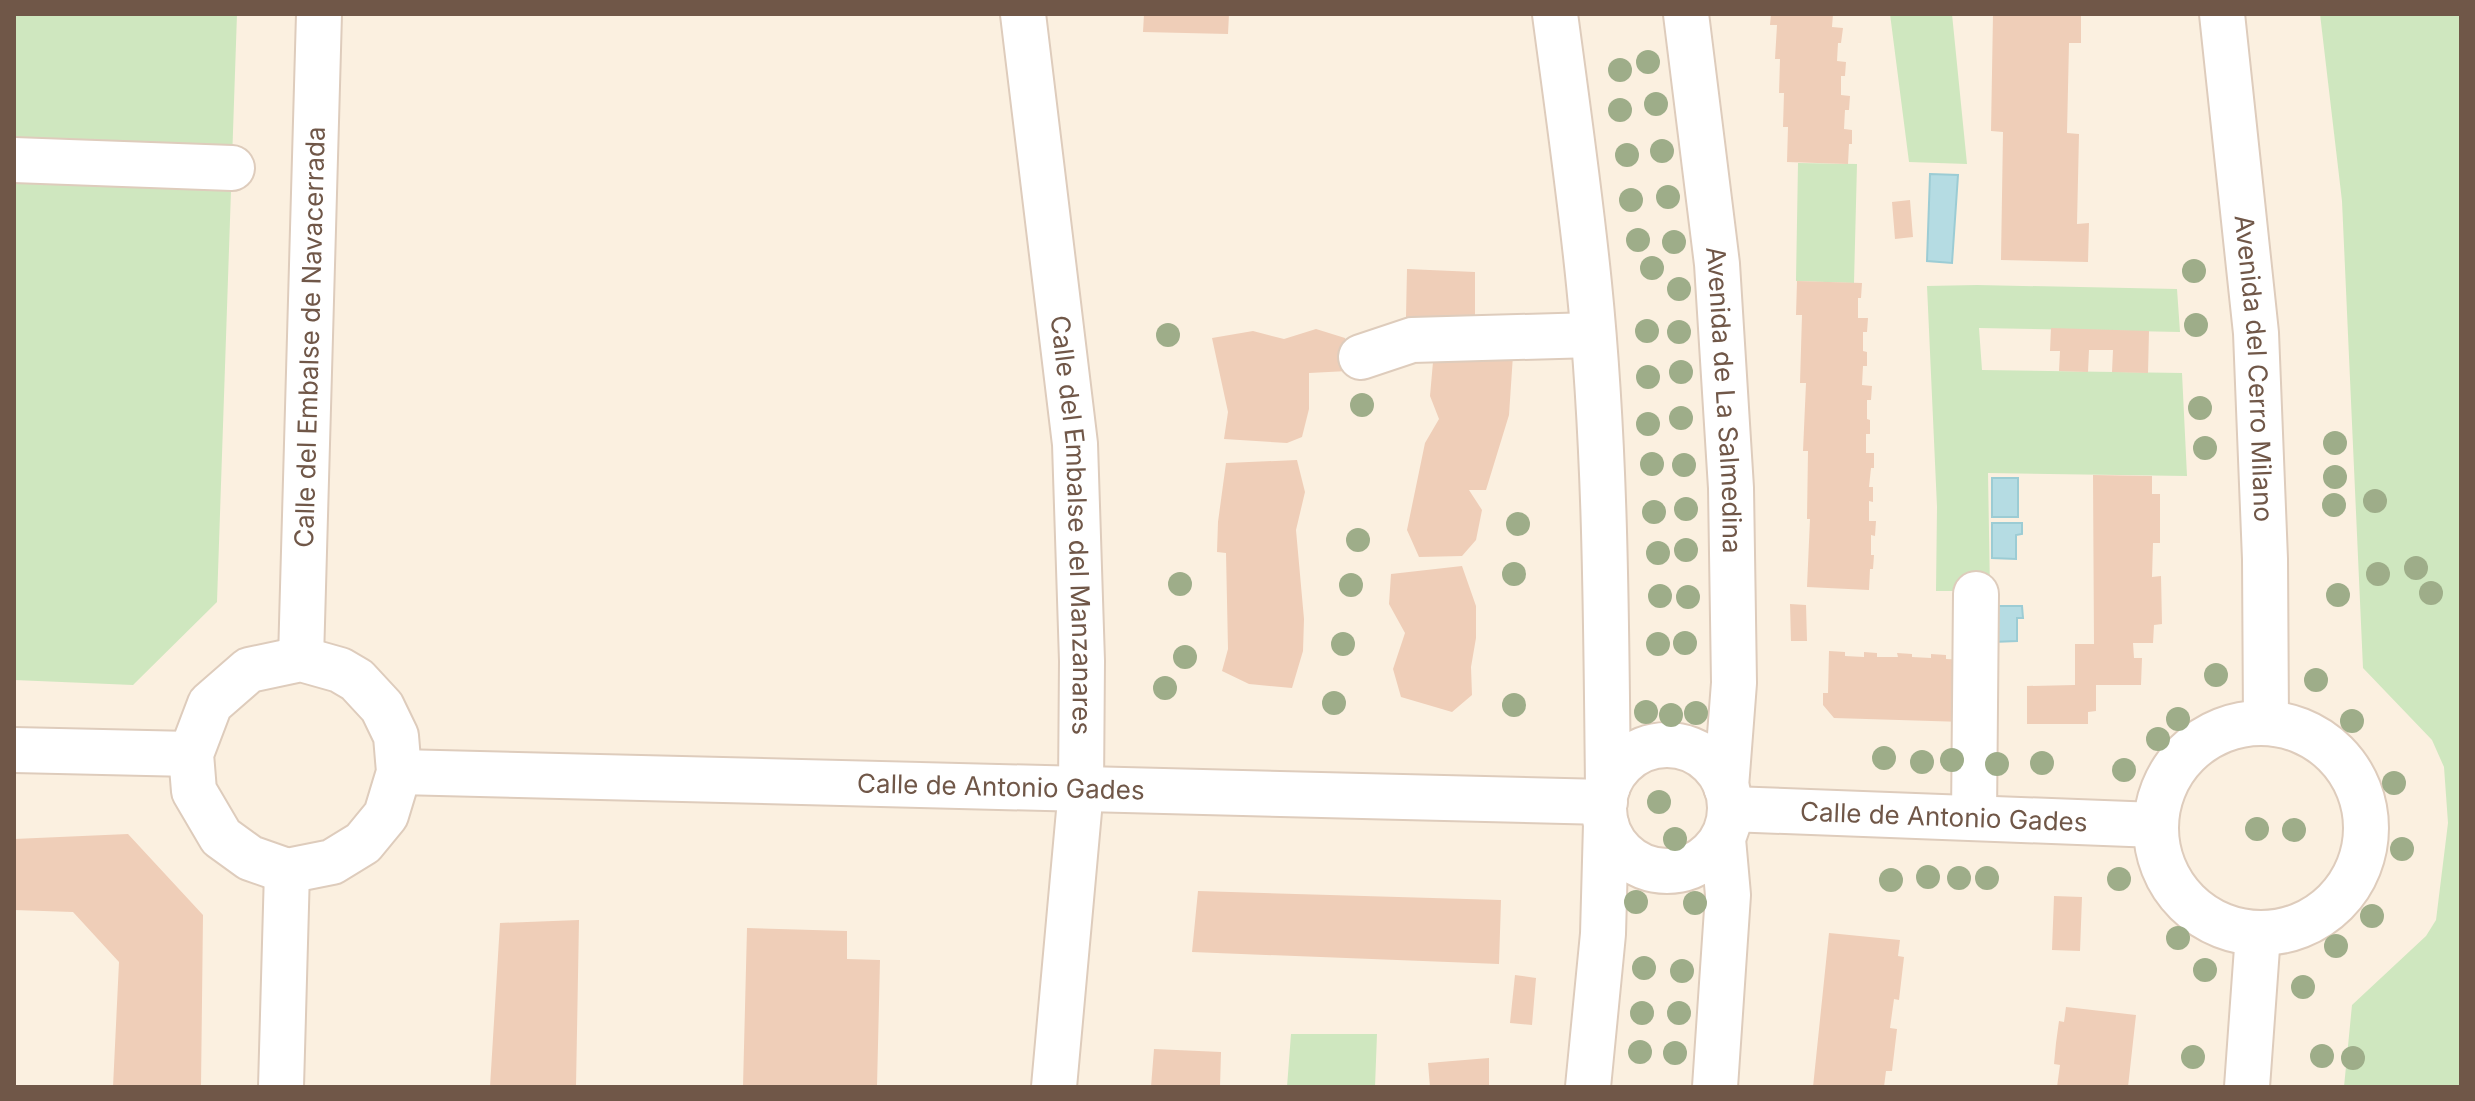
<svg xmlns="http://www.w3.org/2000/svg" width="2475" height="1101" viewBox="0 0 2475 1101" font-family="Inter,sans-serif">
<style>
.green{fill:#cfe7bf}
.water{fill:#b5dce3;stroke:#9cccd4;stroke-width:2}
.building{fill:#efceb8}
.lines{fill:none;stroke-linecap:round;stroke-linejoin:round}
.minor-casing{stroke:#deccbc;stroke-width:48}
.minor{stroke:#fff;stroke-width:44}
.tree{fill:#9ead89}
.labels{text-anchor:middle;stroke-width:6;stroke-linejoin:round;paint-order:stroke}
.street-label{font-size:26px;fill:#705748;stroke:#fef4e5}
</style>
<rect width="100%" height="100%" fill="#fbf0e0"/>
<path class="green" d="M14,14H237L217,602L133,685L14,680Z
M1890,14H1952L1967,164L1909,162Z
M2320,14H2461V1087H2344L2352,1005L2426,936L2436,920L2448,823L2444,767L2432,740L2363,668L2342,201Z
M1798,163L1857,164L1854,283L1796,281Z
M1977,285L2177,289L2180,332L1979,328L1982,370L2182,373L2187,476L1988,473L1990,591H1936L1937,507L1927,286Z
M1291,1034H1377L1375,1087H1287Z"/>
<path class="water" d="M1930,174L1958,175L1952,263L1927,261Z
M1992,478H2018V517H1992Z
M1992,523H2022V534L2016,535V559L1992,558Z
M1993,606H2022L2023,618H2017V641L1993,642Z"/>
<path class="building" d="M1144,14H1229L1228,34L1143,32Z
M1771,14H1833L1832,27L1843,28L1841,43H1838L1837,61L1846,62L1845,76H1841V95L1850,96L1849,110H1845L1844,129L1852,130V144H1849L1848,164L1787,162L1788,127H1783L1784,93H1779L1780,59H1775L1777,25H1770Z
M1993,14H2081V43H2069L2067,133L2079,134L2077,224L2089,223L2088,262L2001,260L2003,132L1991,131Z
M1910,200L1913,237L1895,239L1892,202Z
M1407,269L1475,272V318L1406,317Z
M1797,281L1862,283L1861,298H1858V318H1868L1867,332H1863V351L1867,352V366H1863L1862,385L1872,386L1871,400H1867V419L1870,420V434H1866V453H1874V468H1871L1869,487H1873V502L1869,501V521H1876L1875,536L1871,535V555H1874L1873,569H1870L1869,590L1807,587L1810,519H1807L1808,451H1803L1806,383H1800L1802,315H1796Z
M2051,328L2149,331L2148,373L2112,372L2113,350H2089L2088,372L2059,371L2060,351H2050Z
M1316,329L1345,338L1348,371L1309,373V409L1302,437L1287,443L1224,439L1228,412L1212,338L1253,331L1284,339Z
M1513,355L1509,415L1486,490H1469L1482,510L1476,540L1462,556L1419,557L1407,530L1425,443L1439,419L1430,396L1433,362Z
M1297,460L1305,492L1296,530L1304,619L1303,651L1292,688L1249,684L1222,671L1228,649L1226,553L1217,552L1218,522L1226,463Z
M2093,475L2152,476V494H2160V543H2153L2152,577L2161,576L2162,624L2154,625L2153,643H2133L2134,658H2142L2141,685H2096V711L2088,712V724H2027V686L2075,685V644H2094Z
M1462,566L1476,606V638L1471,667L1472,695L1452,712L1401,697L1393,669L1405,633L1389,604L1391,574Z
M1790,604L1806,605L1807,641H1791Z
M1829,651L1845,652V656L1864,657V652L1877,653V657H1898L1897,653L1912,654V657L1931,658V654L1946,655V659L1966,660L1964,722L1834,718L1823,705V693H1828Z
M128,834L203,915L201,1087H113L119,962L73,912L14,910V839Z
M1198,891L1501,900L1499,964L1192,952Z
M2054,896L2082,897L2080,951L2052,950Z
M579,920L576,1087H490L500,923Z
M747,928L847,931V959L880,960L877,1087H743Z
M1829,933L1900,940L1898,956L1904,957L1899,1000L1894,999L1890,1028L1897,1029L1892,1071H1886L1884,1087H1813Z
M1515,975L1536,978L1532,1025L1510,1023Z
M2066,1007L2136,1015L2128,1087H2057L2060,1065L2054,1064L2056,1043L2059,1021L2064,1022Z
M1154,1049L1221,1052L1220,1087H1151Z
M1489,1058V1087H1430L1428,1063Z"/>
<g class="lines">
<defs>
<g id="minor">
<path id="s1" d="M1023,14L1075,444L1082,661L1081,789L1054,1087"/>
<path d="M1555,14C1567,104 1580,194 1589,284C1606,451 1606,619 1608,786"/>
<path id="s2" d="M1686,14L1717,264L1731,488L1734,683L1726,787"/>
<path id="s3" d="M2222,14L2256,333L2265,559L2266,723"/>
<path d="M14,160L232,168"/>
<path d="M1361,357L1412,340L1593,335"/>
<path d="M301,659L340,670L357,680L382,707L396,736L399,772L386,815L363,843L332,862L287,871L250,858L221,837L194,791L191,754L210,704L249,670Z"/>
<path id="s4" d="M301,659L319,14"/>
<circle cx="2261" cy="828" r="105"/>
<circle cx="1667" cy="808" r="63"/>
<path d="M14,750L191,754"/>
<path id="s5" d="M399,772L1605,802"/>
<path id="s6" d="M1730,809L2156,825"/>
<path d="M1974,818L1976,594"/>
<path d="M281,1087L287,871"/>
<path d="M1588,1087L1603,934L1606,824"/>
<path d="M1715,1087L1728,895L1723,839"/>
<path d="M2247,1087L2258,934"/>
</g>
</defs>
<use href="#minor" class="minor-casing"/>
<use href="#minor" class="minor"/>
</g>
<g class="tree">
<circle cx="1648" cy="62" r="12"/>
<circle cx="1620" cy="70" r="12"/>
<circle cx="1656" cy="104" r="12"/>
<circle cx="1620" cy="110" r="12"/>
<circle cx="1662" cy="151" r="12"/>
<circle cx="1627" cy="155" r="12"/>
<circle cx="1668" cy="197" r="12"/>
<circle cx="1631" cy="200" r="12"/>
<circle cx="1638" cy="240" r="12"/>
<circle cx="1674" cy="242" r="12"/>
<circle cx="1652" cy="268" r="12"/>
<circle cx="2194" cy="271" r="12"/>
<circle cx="1679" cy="289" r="12"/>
<circle cx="2196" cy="325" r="12"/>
<circle cx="1647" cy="331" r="12"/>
<circle cx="1679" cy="332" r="12"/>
<circle cx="1168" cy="335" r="12"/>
<circle cx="1681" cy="372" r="12"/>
<circle cx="1648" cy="377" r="12"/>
<circle cx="1362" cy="405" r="12"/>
<circle cx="2200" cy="408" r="12"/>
<circle cx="1681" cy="418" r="12"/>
<circle cx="1648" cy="424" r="12"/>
<circle cx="2335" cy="443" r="12"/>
<circle cx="2205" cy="448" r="12"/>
<circle cx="1652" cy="464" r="12"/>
<circle cx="1684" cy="465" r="12"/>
<circle cx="2335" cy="477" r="12"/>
<circle cx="2375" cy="501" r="12"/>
<circle cx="2334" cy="505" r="12"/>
<circle cx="1686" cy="509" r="12"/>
<circle cx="1654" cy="512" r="12"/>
<circle cx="1518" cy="524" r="12"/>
<circle cx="1358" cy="540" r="12"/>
<circle cx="1686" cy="550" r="12"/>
<circle cx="1658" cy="553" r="12"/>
<circle cx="2416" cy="568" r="12"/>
<circle cx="1514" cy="574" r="12"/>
<circle cx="2378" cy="574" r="12"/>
<circle cx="1180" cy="584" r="12"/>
<circle cx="1351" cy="585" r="12"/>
<circle cx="2431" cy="593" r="12"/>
<circle cx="2338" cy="595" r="12"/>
<circle cx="1660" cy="596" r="12"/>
<circle cx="1688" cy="597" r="12"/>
<circle cx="1685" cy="643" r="12"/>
<circle cx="1343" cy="644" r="12"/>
<circle cx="1658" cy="644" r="12"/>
<circle cx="1185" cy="657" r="12"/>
<circle cx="2216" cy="675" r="12"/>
<circle cx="2316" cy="680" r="12"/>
<circle cx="1165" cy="688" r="12"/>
<circle cx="1334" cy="703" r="12"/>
<circle cx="1514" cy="705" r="12"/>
<circle cx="1646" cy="712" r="12"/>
<circle cx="1696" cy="713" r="12"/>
<circle cx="1671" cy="715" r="12"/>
<circle cx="2178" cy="719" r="12"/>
<circle cx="2352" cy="721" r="12"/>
<circle cx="2158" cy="739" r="12"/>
<circle cx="1884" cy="758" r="12"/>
<circle cx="1952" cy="760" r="12"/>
<circle cx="1922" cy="762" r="12"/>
<circle cx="2042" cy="763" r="12"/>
<circle cx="1997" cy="764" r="12"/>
<circle cx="2124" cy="770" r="12"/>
<circle cx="2394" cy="783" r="12"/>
<circle cx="1659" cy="802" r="12"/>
<circle cx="2257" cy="829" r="12"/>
<circle cx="2294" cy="830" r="12"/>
<circle cx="1675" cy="839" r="12"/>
<circle cx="2402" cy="849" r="12"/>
<circle cx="1928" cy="877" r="12"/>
<circle cx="1959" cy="878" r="12"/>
<circle cx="1987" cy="878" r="12"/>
<circle cx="2119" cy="879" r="12"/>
<circle cx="1891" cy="880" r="12"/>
<circle cx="1636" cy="902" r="12"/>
<circle cx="1695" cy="903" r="12"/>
<circle cx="2372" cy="916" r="12"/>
<circle cx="2178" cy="938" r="12"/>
<circle cx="2336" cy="946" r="12"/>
<circle cx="1644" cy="968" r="12"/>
<circle cx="2205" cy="970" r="12"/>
<circle cx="1682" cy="971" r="12"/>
<circle cx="2303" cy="987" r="12"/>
<circle cx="1642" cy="1013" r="12"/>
<circle cx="1679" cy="1013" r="12"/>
<circle cx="1640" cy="1052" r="12"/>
<circle cx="1675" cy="1053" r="12"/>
<circle cx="2322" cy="1056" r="12"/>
<circle cx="2193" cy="1057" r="12"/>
<circle cx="2353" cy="1058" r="12"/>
</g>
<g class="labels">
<g class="street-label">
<text dy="9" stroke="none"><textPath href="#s4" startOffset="322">Calle del Embalse de Navacerrada</textPath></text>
<text dy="9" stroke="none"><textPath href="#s3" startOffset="356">Avenida del Cerro Milano</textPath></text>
<text dy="9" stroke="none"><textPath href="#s2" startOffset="388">Avenida de La Salmedina</textPath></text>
<text dy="9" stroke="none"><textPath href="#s1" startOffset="514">Calle del Embalse del Manzanares</textPath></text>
<text dy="9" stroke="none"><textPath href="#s5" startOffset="602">Calle de Antonio Gades</textPath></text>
<text dy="9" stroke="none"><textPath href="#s6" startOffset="214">Calle de Antonio Gades</textPath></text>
</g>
</g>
<rect width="2475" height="1101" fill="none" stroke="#705748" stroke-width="32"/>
</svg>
